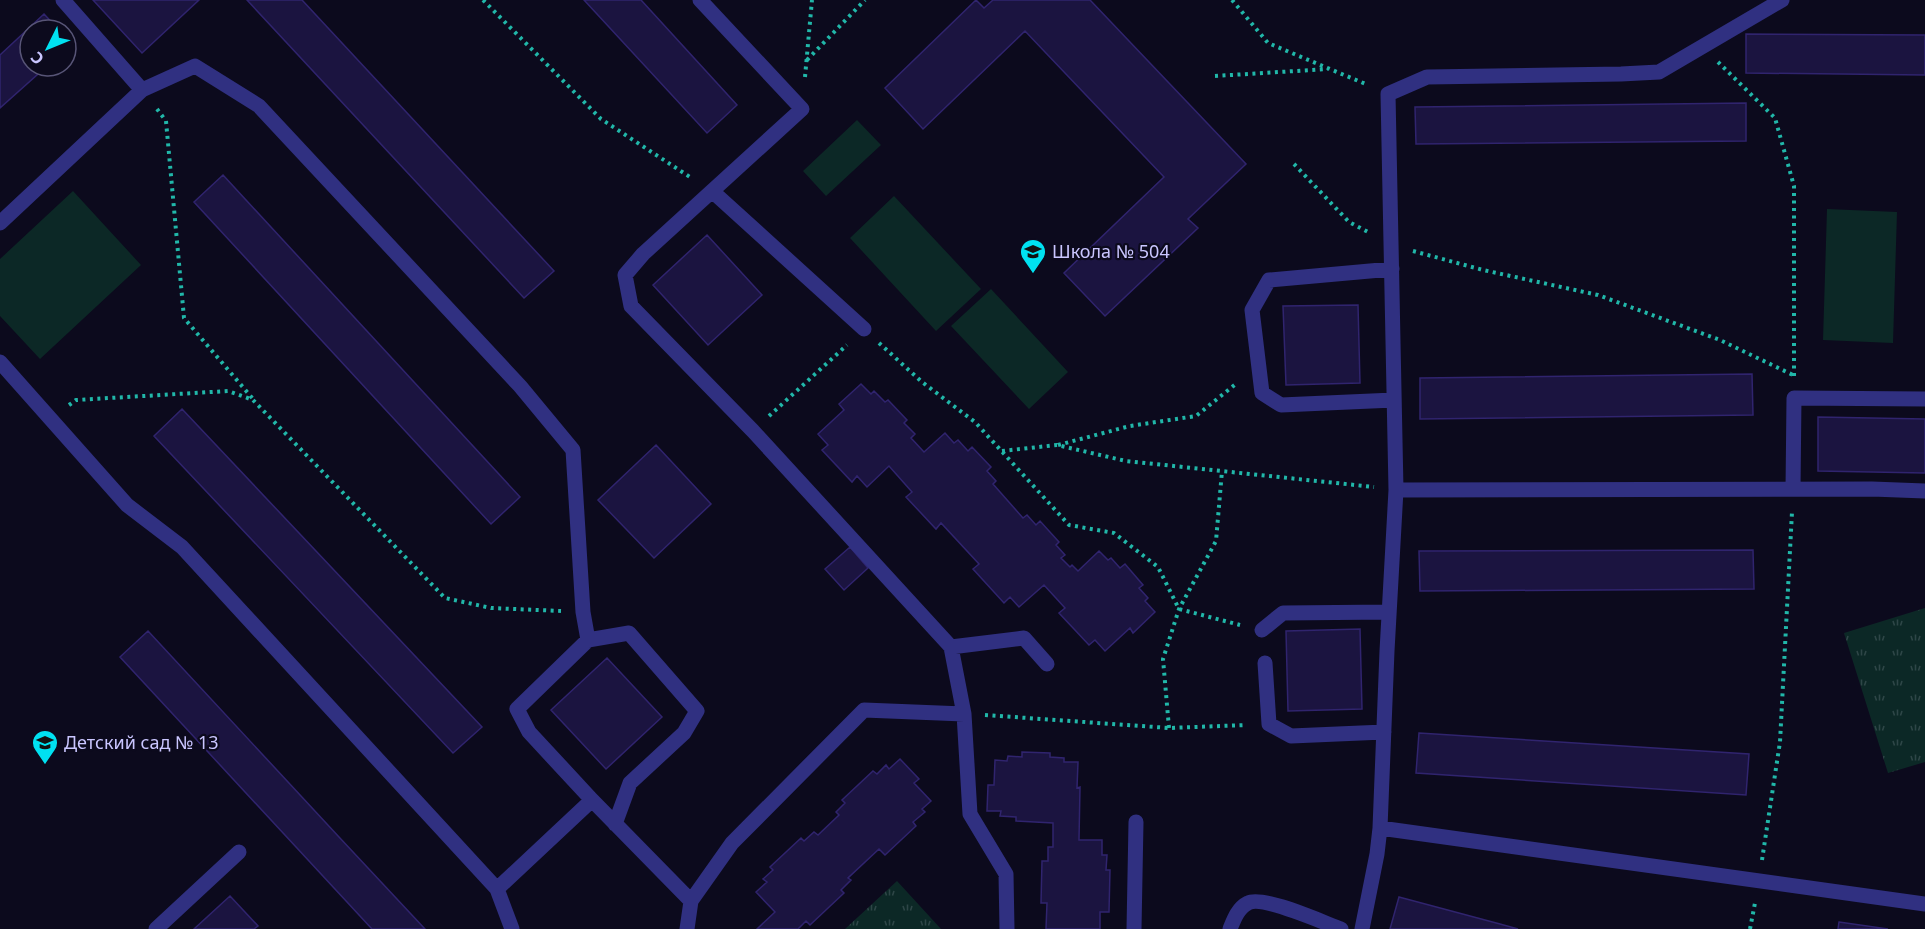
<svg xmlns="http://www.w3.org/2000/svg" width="1925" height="929" viewBox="0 0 1925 929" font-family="'Noto Sans',sans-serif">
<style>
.green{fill:#0c2826}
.park{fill:url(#park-tufts)}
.building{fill:#1b1440;stroke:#30246e;stroke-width:1.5}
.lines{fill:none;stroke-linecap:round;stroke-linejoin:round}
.path{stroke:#21b7a9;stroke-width:4;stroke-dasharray:3 4.5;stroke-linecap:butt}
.minor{stroke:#303081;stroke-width:15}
.labels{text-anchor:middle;stroke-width:4.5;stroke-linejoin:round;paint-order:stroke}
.poi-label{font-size:18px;fill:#cac6ff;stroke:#0c0a1d;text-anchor:start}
</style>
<defs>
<pattern id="park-tufts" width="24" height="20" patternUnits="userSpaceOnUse" patternTransform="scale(1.5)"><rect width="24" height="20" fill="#0c2826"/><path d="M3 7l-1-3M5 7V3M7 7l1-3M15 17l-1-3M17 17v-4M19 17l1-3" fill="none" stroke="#2e4647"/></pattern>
</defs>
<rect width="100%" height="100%" fill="#0c0a1d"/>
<path class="green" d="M857,120L881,145L826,196L803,171Z
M73,191L141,265L40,359L0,316V259Z
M894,196L981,289L936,331L850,238Z
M1827,209L1897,212L1893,343L1823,340Z
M991,289L1068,372L1029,409L951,326Z"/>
<path class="park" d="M1925,608V762L1888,773L1844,633Z
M897,881L941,929H845Z"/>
<path class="building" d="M93,0H199L142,53Z
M247,0H302L554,271L524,298Z
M584,0H641L737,105L707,133Z
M976,0L984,8L993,0H1090L1246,164L1188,219L1198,228L1105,316L1064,273L1164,177L1025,31L923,129L885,88Z
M44,14L59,30H30V66H47L0,108V55Z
M1746,34L1925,35V75L1746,73Z
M1746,103V141L1416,144L1415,107Z
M223,175L520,497L491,524L194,202Z
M707,235L762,295L708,345L653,285Z
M1358,305L1360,383L1286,385L1283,306Z
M1752,374L1753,415L1420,419V378Z
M861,384L871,394L874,391L885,402L888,400L907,420L904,423L915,434L911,438L924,452L945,433L954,443L958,440L968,451L972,447L991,467L987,471L996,481L993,484L1023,518L1027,515L1036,525L1040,521L1059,542L1056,545L1065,555L1061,558L1070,567L1072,565L1078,571L1099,551L1108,560L1111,558L1120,568L1125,564L1143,585L1139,588L1148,598L1145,601L1155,612L1133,633L1130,628L1105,651L1095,640L1089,645L1059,613L1065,608L1044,585L1019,607L1010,597L1004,603L973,569L979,564L941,523L936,529L906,497L912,492L889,466L867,487L857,476L852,482L822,450L828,445L818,434L844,410L839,404Z
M182,409L482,727L453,753L154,436Z
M1818,417L1925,419V473L1818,471Z
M656,445L711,504L654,558L598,500Z
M850,547L868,568L844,590L825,569Z
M1753,550L1754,589L1420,591L1419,551Z
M1360,629L1362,709L1288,711L1286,631Z
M148,631L339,837L425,929H372L120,657Z
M607,658L662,717L606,769L551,710Z
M1419,733L1749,754L1746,795L1416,773Z
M1022,752L1050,753V757L1064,758V762H1078L1077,788L1080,787L1079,840H1102V855H1107L1106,870H1110L1109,912H1100V929H1046L1047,903H1041L1042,861H1048V847H1053V823L1016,821V817L1000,816L1001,811H987L988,785H994L995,760L1007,761L1008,756L1022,757Z
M900,759L919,779L914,783L931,801L922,809L925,812L913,822L916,826L885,855L879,849L848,878L851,880L841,890L844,893L810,925L806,921L798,929H757L775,912L756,892L767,882L763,879L773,870L770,867L801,838L804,841L814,832L818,835L839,815L836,812L845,803L842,800L873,771L877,774L886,765L889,769Z
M230,896L258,926L254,929H194Z
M1399,897L1500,924L1518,929H1390Z
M1839,922L1888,929H1838Z"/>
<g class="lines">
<path class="path" d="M483,0L601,119L693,179
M1232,0L1268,43L1368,85
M807,60L865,0
M1718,62L1775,118L1794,186V376
M1215,76L1328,69
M805,77L812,0
M157,109L166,121L184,318L253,399
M1294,164L1349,222L1368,232
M1413,251L1483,270L1598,295L1720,340L1793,375
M879,343L922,382L975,422L1069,525L1114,533L1158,567L1179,609L1240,625
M69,405L76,400L228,391L253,400L445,598L491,608L561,611
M769,416L847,345
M1058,445L1130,426L1196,416L1237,383
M1002,451L1057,445L1126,461L1374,487
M985,715L1169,728L1247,725
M1169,728L1163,659L1179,609L1216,541L1222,471
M1762,860L1780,742L1792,512
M1750,929L1755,903"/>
<path class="minor" d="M63,0L142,90
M700,0L802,109L643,254L625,275L631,306L753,431L951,647L964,714L970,814L1006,874L1007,929
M712,191L864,329
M0,223L142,90L195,66L259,106L520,386L573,450L583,612L588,640L517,709L529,732L592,800
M1392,269L1269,280L1252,310L1262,393L1281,405L1394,400
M0,362L127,505L182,547L497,889L512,929
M1793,489L1794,398L1925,399
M1396,490L1388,94L1427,77L1621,74L1659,72L1782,0
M1262,630L1283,613L1389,612
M588,640L629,633L697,711L684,733L630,783L615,824
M951,647L1024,638L1047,664
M1265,663L1269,724L1291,736L1384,732
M1380,828L1925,904
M497,889L592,800L691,901
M156,929L239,852
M687,929L691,901L732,843L864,710L964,714
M1134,929L1136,822
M1230,929C1234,919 1238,908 1248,903C1263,895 1324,923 1341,929
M1362,929L1377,854L1380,828L1387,651L1396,490L1872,489L1925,491"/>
</g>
<defs>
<symbol id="school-pin" viewBox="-11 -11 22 30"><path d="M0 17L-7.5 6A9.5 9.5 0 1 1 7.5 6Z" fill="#00e1f1" stroke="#0c0a1d"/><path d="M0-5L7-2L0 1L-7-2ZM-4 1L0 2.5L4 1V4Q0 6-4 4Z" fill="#111"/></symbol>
</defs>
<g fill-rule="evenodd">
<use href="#school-pin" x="1018" y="237" width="30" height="40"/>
<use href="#school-pin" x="30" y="728" width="30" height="40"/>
</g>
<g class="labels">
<g class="poi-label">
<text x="1052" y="258">Школа № 504</text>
<text x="64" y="749">Детский сад № 13</text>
</g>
</g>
<g transform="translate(48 48) rotate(227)"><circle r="28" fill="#0c0a1d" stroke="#585577" stroke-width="1.5"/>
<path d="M0-4.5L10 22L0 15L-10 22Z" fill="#00e1f1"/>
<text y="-9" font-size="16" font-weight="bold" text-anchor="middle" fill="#cac6ff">С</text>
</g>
</svg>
